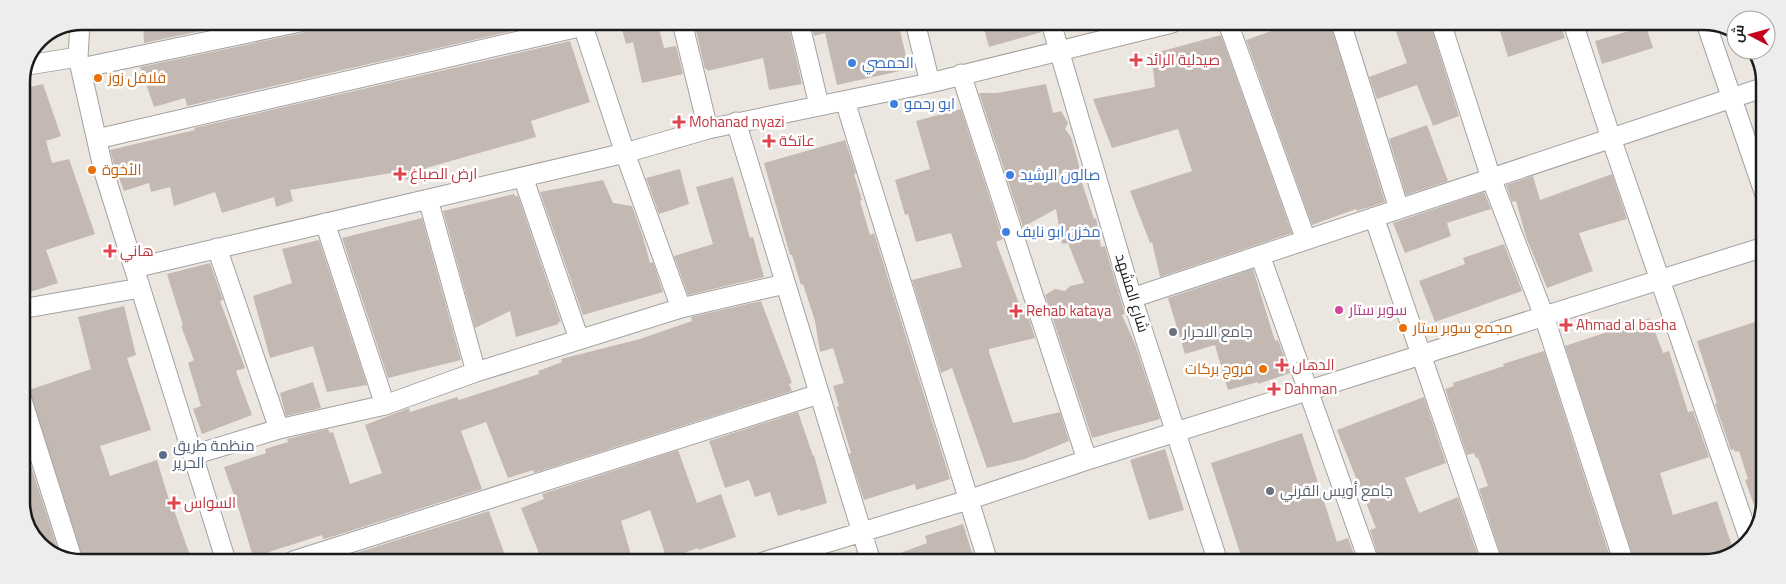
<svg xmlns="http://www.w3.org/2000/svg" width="1786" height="584" viewBox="0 0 1786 584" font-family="'Titillium Web',Cairo,sans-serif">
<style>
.building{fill:#c4b8b3}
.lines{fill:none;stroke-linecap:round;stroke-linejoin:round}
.minor-casing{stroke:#a2a2a2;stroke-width:21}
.minor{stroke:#fff;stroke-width:19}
.health-dot{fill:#e0444e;stroke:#fff;stroke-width:2}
.shop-dot{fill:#3f7fe0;stroke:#fff;stroke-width:2}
.food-dot{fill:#e8710a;stroke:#fff;stroke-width:2}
.hotel-dot{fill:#d1479c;stroke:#fff;stroke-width:2}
.worship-dot{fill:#6b7280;stroke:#fff;stroke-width:2}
.service-dot{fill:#5c6f8a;stroke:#fff;stroke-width:2}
.labels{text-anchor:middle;stroke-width:5;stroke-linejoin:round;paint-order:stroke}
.health-label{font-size:15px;fill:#be3a42;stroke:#fff;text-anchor:start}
.shop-label{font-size:15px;fill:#366cbe;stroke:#fff;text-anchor:start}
.food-label{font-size:15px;fill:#c56008;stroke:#fff;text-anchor:start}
.street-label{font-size:15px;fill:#1b1b1b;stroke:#fff}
.hotel-label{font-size:15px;fill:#b23c85;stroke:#fff;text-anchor:start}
.worship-label{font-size:15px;fill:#5b616d;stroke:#fff;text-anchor:start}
.service-label{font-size:15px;fill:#4e5e75;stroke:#fff;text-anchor:start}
.rim{fill:none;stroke:#1b1b1b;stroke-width:2.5}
</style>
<rect width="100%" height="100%" fill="#ece6e0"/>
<path class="building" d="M143,21H248L144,43Z
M329,22H551L187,106L185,98L154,107L140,67L302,33L308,30L311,25Z
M620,22H657L664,48L676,46L683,74L642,83L633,42L626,44Z
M694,22H788L802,84L769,90L763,58L707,71V69H705Z
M811,22H898L909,69L837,85L825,33L814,36Z
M982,22L1040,23L1042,32L989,47Z
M1294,23H1330L1385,202L1357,211L1356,209L1312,225L1246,40Z
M1393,23H1430L1459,116L1433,126L1417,85L1377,99L1369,77L1407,63Z
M1524,23H1560L1565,38L1508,57L1500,31Z
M1646,26L1653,48L1602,64L1595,41Z
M1221,35L1292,233L1160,277L1152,242L1150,243L1130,191L1192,171L1178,129L1112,148L1093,99L1155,87L1153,68L1144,56Z
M570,41L590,102L531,121L536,137L426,168L428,174L406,180L403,171L290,190L293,201L276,207L274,197L222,213L215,192L174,206L170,187L151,192L149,183L124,191L115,168L110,150L195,130L194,128Z
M43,84L61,136L46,141L52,163L69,159L95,234L46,250L58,283L21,295V89Z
M1046,84L1053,113L1061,111L1068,123L1065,129L1071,137L1080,169L1078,171L1094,219L1096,218L1101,247L1105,246L1125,314L1122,315L1135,344L1160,419L1092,438L1045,295L1055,289L1065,291L1070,286L1084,283L1068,243L1062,244L1056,209L1023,227L979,93H997Z
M961,109L1003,239L996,242L1021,309L1025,306L1035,338L989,349V352L1013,423L1060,412L1069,441L1025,459L987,468L952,368L941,373L912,280L962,267L951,233L916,242L908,214L905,215L895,180L930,169L916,121Z
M1427,125L1448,181L1406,195L1389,139Z
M845,140L856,173L854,174L862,200L860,201L870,235L874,233L950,479L916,490L915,484L864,500L849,454L851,453L837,407L839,406L833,386L844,383L833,348L820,352L815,321L803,284L801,285L792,255H790L764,163Z
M680,169L689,204L659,214L646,178Z
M1612,174L1627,219L1579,233L1593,271L1547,288L1526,237L1516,201L1512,202L1506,185L1533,176L1540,200Z
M733,177L750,238L753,237L764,277L688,295L674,256L713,244L696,187Z
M603,180L613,203L632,206L643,237L650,263L653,262L663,292L583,315L540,192Z
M1484,192L1491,209L1447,223L1451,236L1405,253L1393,223Z
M514,194L515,196H518L561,322H558L559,324L516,337L510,311L475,328L443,211Z
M422,218L461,360L388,378L342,238Z
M319,240L367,385L327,392L313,346L270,358L253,296L292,283L282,249Z
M1504,244L1522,291L1435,322L1419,281L1465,264L1463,258Z
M210,263L223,300L220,301L245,368L236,371L252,415L202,434L193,409L201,406L188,363L194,360L181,326L183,325L167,274Z
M1253,269L1275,341L1278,340L1290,373L1258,384V382L1228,390L1215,345L1185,354L1168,298Z
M761,301L792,383L789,384L792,391L534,473L533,470L508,478L486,422L461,431L482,489L328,538L323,539L322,535L253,557L239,510L224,467L266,453L265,449L288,442L287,439L328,429L330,433L333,432L350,484L382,473L365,425L409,408L410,412L457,397L459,400L539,374L538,371L562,362L561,359L640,339L692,321L691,317Z
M124,306L136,355L127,358L151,430L100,446L110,476L157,460L172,510H174L192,561H84L29,390L91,369L78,317Z
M1650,318L1663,353L1669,351L1688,412L1693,411L1709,457L1660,473L1673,515L1717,501L1733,549L1690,563H1635L1565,346Z
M1764,319L1763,518L1760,521L1745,480L1748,479L1739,451L1735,452L1734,449L1731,450L1715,404L1717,403L1697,341Z
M1544,351L1612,563L1503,562L1479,489L1488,486L1478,458H1476L1474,453L1467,455L1445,389L1454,386L1453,383L1504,366L1503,364Z
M313,382L321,408L286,416L280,393Z
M1424,397L1446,463L1405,478L1419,513L1458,497L1480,562H1380L1370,530L1376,528L1337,430Z
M798,412L813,456L814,455L827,503L801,511L800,509L778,516L770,492L755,497L749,480L725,488L709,441Z
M1302,433L1337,542L1348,538L1357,562H1243L1211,463Z
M21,435L60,556L34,539L21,506Z
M1165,449L1184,510L1149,520L1130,460Z
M678,450L697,503L721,494L736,537L699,550L698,548L667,559L650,510L621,521L633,561H542L521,508L544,499L542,494Z
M489,511L507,561H335L334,560Z
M963,524L975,562H882V560L927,543L925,536Z"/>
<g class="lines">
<defs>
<path id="minor" d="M80,22L78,57L104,172L226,561
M682,22L708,129
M799,22L819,105
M915,22L930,83
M1051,23L1132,298L1218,562
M1228,23L1306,240
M1341,23L1399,209
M1441,23L1491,178L1544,316L1624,563
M1573,23L1611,138L1749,538
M1706,23L1764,192
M28,65L78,57
M81,68L300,22
M961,74L1087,460
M845,101L988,562
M736,122L871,562
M97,139L583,26L625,153L681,308
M523,177L579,339
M428,199L476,372
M1374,217L1492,562
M325,223L385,405
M217,248L279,429
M1260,255L1369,562
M134,268L625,153L708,129L930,83L1172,23
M1132,298L1765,87
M21,309L140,288
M21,397L73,561
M193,455L279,429L385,405L476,372L681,308L785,284
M293,561L819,394
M763,562L968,500L1087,460L1764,247"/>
</defs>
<use href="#minor" class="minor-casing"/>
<use href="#minor" class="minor"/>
</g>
<g class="health-dot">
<path d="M1133.5 52.5h5v5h5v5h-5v5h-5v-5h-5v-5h5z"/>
<path d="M676.5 114.5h5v5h5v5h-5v5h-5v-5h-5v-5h5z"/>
<path d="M766.5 133.5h5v5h5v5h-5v5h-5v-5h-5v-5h5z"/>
<path d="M397.5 166.5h5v5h5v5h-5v5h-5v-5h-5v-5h5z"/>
<path d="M107.5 243.5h5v5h5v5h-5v5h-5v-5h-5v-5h5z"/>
<path d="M1013.5 303.5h5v5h5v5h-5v5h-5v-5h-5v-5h5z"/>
<path d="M1563.5 317.5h5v5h5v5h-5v5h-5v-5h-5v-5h5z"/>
<path d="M1279.5 357.5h5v5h5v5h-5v5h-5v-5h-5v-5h5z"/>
<path d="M1271.5 381.5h5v5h5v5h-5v5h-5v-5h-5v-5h5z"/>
<path d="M171.5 495.5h5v5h5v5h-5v5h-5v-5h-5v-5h5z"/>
</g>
<g class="shop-dot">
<circle cx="852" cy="63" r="5"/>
<circle cx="894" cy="104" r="5"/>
<circle cx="1010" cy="175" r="5"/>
<circle cx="1006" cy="232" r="5"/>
</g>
<g class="food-dot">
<circle cx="98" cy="78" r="5"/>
<circle cx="92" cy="170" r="5"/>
<circle cx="1403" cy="328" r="5"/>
<circle cx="1263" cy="369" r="5"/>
</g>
<circle class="hotel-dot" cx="1339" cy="310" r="5"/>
<g class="worship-dot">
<circle cx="1173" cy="332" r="5"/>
<circle cx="1270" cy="491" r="5"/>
</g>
<circle class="service-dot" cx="163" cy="455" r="5"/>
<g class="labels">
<g class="health-label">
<text x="1146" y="65">صيدلية الرائد</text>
<text x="689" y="127">Mohanad nyazi</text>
<text x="779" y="146">عاتكة</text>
<text x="410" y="179">ارض الصباغ</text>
<text x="120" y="256">هاني</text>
<text x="1026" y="316">Rehab kataya</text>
<text x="1576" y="330">Ahmad al basha</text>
<text x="1292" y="370">الدهان</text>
<text x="1284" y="394">Dahman</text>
<text x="184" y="508">السواس</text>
</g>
<g class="shop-label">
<text x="862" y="68">الحمصي</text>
<text x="904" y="109">ابو رحمو</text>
<text x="1020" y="180">صالون الرشيد</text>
<text x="1016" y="237">مخزن ابو نايف</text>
</g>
<g class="food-label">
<text x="108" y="83">فلافل زوز</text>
<text x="102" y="175">الأخوة</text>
<text x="1413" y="333">مجمع سوبر ستار</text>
<text x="1253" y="374" text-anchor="end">فروج بركات</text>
</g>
<g class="street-label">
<text transform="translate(1132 293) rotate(73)" y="5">شارع المشهد</text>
</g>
<g class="hotel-label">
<text x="1349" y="315">سوبر ستار</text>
</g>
<g class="worship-label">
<text x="1183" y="337">جامع الاحرار</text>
<text x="1280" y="496">جامع أويس القرني</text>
</g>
<g class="service-label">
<text x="173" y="451">منظمة طريق<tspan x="173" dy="17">الحرير</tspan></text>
</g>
</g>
<path d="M0 0H1786V584H0ZM82 30H1704A52 52 0 0 1 1756 82V502A52 52 0 0 1 1704 554H82A52 52 0 0 1 30 502V82A52 52 0 0 1 82 30Z" fill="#ededed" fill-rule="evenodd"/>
<path class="rim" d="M82 30H1704A52 52 0 0 1 1756 82V502A52 52 0 0 1 1704 554H82A52 52 0 0 1 30 502V82A52 52 0 0 1 82 30Z"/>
<g transform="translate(1751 35) rotate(276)"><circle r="24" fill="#ffffff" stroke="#a4a4a4"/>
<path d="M0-4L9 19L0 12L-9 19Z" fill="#c5001c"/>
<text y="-8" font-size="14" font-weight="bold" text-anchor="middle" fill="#1b1b1b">ش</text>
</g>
</svg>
